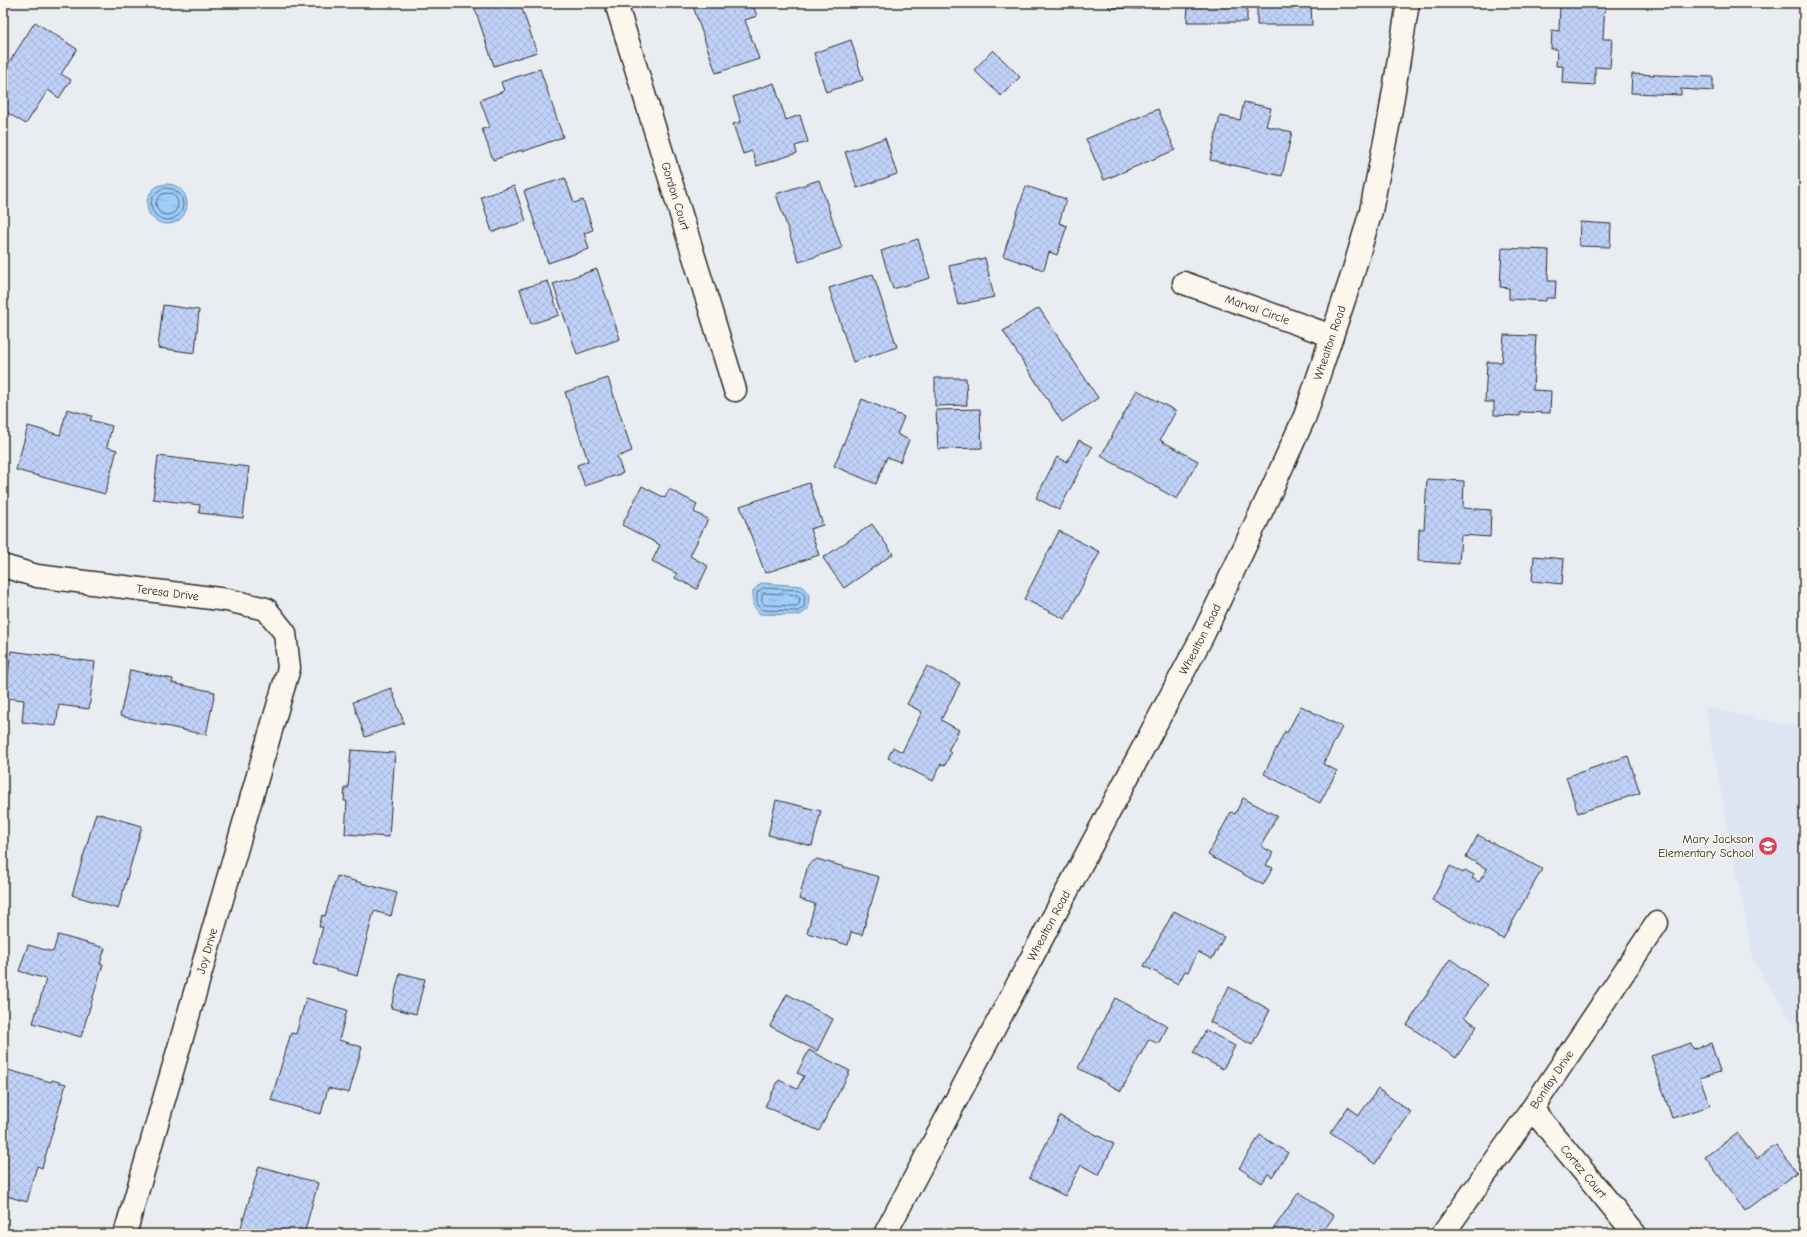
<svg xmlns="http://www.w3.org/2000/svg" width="1807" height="1237" viewBox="0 0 1807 1237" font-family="'Comic Neue',sans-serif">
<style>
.built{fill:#dde4f2}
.water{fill:url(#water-ripples);stroke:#708ca7}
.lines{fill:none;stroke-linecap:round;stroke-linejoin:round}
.shore{stroke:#596c7e;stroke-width:1}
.building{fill:url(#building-cross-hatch);stroke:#2b2b2b}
.street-casing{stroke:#2b2b2b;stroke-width:25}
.secondary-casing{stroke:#2b2b2b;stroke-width:25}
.street{stroke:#fbf7ec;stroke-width:22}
.secondary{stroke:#fbf7ec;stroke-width:22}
.labels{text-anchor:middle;stroke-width:3;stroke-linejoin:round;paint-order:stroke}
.street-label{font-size:12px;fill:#2b2b2b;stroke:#fbf7ec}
.poi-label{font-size:12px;fill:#2b2b2b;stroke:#fbf7ec;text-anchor:end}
</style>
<defs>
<pattern id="water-ripples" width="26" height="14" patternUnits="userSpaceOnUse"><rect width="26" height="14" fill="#9ecdfa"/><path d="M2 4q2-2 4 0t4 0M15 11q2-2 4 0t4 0" fill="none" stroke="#88b0d6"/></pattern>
<pattern id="building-cross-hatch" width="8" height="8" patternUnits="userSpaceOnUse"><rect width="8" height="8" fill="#c0d2f8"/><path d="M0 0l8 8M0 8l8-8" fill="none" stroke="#a5b4d5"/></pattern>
</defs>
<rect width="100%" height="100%" fill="#e9ecf0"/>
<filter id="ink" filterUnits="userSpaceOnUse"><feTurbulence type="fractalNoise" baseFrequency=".025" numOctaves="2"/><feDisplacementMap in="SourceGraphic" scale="8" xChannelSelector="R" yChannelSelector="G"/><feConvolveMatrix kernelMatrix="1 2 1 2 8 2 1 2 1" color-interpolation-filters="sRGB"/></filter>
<g filter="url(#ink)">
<path class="built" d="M1705,707L1804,729V1038L1754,963Z"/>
<path class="water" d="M147 204a20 20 0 1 1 40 0a20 20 0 1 1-40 0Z
M761,583L802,586L809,595L808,609L800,615L760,614L753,605V591Z"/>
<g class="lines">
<path class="shore" d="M151 204a16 16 0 1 1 32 0a16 16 0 1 1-32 0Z
M156 204a11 11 0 1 1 22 0a11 11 0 1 1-22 0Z
M763,588L800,590L805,596L804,607L798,611L762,610L757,603V593Z
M765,593L797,595L800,598L799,604L796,606L765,605L762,602V595Z"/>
</g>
<path class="building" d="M473,3H520L537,52L494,66Z
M692,3H752L757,16L745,20L759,59L716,73Z
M1109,3H1141V9L1109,8Z
M1188,3H1247V22H1187Z
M1257,3H1311L1312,25H1257Z
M1560,3H1605L1603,39H1612L1610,68L1595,67V85L1562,83L1563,66H1556L1557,49H1551L1552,30L1559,31Z
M35,22L77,49L61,74L71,80L59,98L48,90L26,124L3,110V72Z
M851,40L863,80L826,92L814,53Z
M993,50L1020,77L1001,96L974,70Z
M540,69L563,137L522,152V150L493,160L482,129L490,127L480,100L504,91L501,82Z
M1632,74L1713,77V91L1681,89V95L1631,93Z
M774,83L786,120L800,115L808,142L795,146L797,153L757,166L752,151L743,154L733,124L741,122L733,97Z
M1244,102L1271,108L1266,126L1292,132L1282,176L1210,160L1220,116L1240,120Z
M1158,109L1175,150L1104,180L1086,139Z
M885,138L897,174L857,188L845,152Z
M565,178L574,203L583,200L593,230L584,233L589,249L548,263L524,191Z
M819,180L842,248L799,262L776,194Z
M514,186L526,221L492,232L481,197Z
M1026,186L1066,199L1059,223L1067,226L1057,255L1049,252L1044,270L1003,256Z
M1580,222L1611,224L1610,247L1579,246Z
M918,239L930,278L893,289L881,251Z
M1502,248L1549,250L1548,281H1556L1555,298H1546V301L1509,299V288L1500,287Z
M985,258L994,297L958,305L949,266Z
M597,269L620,339L577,354L553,284Z
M873,274L897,347L853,362L829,288Z
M548,281L559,315L531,324L520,289Z
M163,305L199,310L195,353L158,348Z
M1039,308L1098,398L1062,422L1003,331Z
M1504,335L1536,336L1533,390L1551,391L1550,413L1520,412V416L1494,415V402H1485L1487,362H1502Z
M608,378L632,451L617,457L623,473L585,486L577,465L588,461L565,392Z
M935,378H966L967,405L935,406Z
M1137,390L1176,411L1160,440L1198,461L1177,499L1101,456Z
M862,399L904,417L897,434L909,440L900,462L887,457L876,484L834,466Z
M67,409L92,416L90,420L112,426L107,447L117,450L105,494L16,470L28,426L60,435Z
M980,409L982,448L938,449L936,410Z
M1079,440L1092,447L1059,510L1036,498L1057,457L1067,462Z
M158,456L249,467L243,518L199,513L200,505L153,499Z
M1427,479L1464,481L1463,508L1491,510L1490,537L1461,535L1459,564L1418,561L1419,529H1424Z
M809,483L823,525L810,529L819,555L765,573L740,506Z
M642,486L665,498L669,489L697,504L694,512L708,519L690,556L708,566L697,589L675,578L677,574L652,561L660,545L622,525Z
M872,524L893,554L844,588L823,558Z
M1059,531L1100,552L1065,619L1024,599Z
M1534,556L1564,559L1562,584L1532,581Z
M11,651L95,662L89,709L59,705L56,726L22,722L24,700L5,698Z
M927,666L960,683L941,720L959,730L948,751L951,753L945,765L941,764L933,781L888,758L893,747L902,752L922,712L907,704Z
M130,670L173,679L172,683L215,692L206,735L120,716Z
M391,688L404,723L365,737L353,702Z
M1301,706L1342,727L1323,764L1337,771L1320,803L1264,774L1285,731L1287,733Z
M351,750L395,753L389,837L345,834L347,801H344L345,787L348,788Z
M1628,756L1640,793L1578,813L1566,777Z
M1243,798L1277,816L1261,846L1273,853L1266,865L1273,868L1263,885L1208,855L1231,812L1235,814Z
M776,800L821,811L812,846L768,835Z
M96,813L142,826L118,909L72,895Z
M1478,835L1542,869L1503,939L1432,900L1450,866L1463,873L1465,870L1474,875L1472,878L1479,882L1487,869L1466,857Z
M817,859L879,877L862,935L851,932L848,945L807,933L815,904L799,899L808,865Z
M337,876L397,893L391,916L374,911L357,976L313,963L323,927H319L322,915L325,916Z
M1174,911L1224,937L1212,959L1198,952L1188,972L1185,971L1178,984L1144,966Z
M58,935L105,948L100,964H103L81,1037L33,1023L46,979L19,971L28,945L53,952Z
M1450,959L1487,985L1464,1017L1477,1026L1456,1058L1407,1025Z
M400,973L425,979L416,1014L391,1008Z
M1229,987L1270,1010L1252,1045L1210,1022Z
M787,994L833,1019L817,1051L770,1026Z
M306,998L347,1010L339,1040L362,1047L349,1093L328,1088L321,1114L271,1100L291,1033L296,1034Z
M1115,998L1168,1026L1158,1044L1149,1039L1121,1091L1078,1068Z
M1206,1030L1235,1046L1223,1069L1193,1053Z
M1691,1043L1693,1049L1711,1043L1720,1072L1700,1078L1710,1106L1672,1118L1651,1056Z
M809,1050L850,1071L819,1131L765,1106L779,1080L797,1089L804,1076L797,1073Z
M8,1070L51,1082L52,1080L66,1084L42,1168L37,1166L27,1202L3,1195V1087Z
M1378,1089L1411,1112L1375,1164L1330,1133L1348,1107L1359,1115Z
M1060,1116L1114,1144L1099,1175L1081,1165L1065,1196L1029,1178Z
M1737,1133L1757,1159L1776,1145L1797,1172L1745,1211L1705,1157Z
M1260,1135L1288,1153L1272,1177L1268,1174L1262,1183L1239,1168Z
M259,1166L318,1183L304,1234H239Z
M1299,1192L1334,1216L1321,1234H1270Z
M1026,1227L1039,1234H1022Z"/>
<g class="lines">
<defs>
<g id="street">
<path id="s1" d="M616,3L735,390"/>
<path id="s2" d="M1184,283L1332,336"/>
<path id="s3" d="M3,566L37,576L227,600L266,609L285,633L289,668L125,1234"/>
<path id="s4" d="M1532,1109L1635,1234"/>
<path id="s5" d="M1443,1234L1532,1109L1657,923"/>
</g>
<g id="secondary">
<path id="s6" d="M885,1234L1203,635L1271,491L1305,416L1352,276L1371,211L1389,121L1408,3"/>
</g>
</defs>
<use href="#street" class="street-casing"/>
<use href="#secondary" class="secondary-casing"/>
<use href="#street" class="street"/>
<use href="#secondary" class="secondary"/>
</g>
</g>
<defs>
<symbol id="school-disc" viewBox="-11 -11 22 22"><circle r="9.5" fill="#d1495b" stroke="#fbf7ec"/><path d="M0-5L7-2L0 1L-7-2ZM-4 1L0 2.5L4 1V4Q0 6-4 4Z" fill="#fff"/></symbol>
</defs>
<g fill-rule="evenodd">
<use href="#school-disc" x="1757" y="835" width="22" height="22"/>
</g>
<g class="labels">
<g class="street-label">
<text dy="4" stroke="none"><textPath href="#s1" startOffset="202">Gordon Court</textPath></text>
<text dy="4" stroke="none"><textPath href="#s2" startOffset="78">Marval Circle</textPath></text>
<text dy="4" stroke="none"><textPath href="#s6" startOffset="997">Whealton Road</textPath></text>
<text dy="4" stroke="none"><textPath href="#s3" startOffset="167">Teresa Drive</textPath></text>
<text dy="4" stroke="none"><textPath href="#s6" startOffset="673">Whealton Road</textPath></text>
<text dy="4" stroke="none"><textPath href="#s6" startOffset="349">Whealton Road</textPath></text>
<text transform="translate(207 951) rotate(-74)" y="4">Joy Drive</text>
<text dy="4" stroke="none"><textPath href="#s5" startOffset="189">Bonifay Drive</textPath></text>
<text dy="4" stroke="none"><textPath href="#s4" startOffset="81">Cortez Court</textPath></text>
</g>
<g class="poi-label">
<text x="1754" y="843">Mary Jackson<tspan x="1754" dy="14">Elementary School</tspan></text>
</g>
</g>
<rect width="1807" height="1237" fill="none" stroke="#fbf7ec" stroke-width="16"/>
<rect x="8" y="8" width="1791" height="1221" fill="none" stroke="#2b2b2b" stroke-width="1.5" filter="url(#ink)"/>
</svg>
